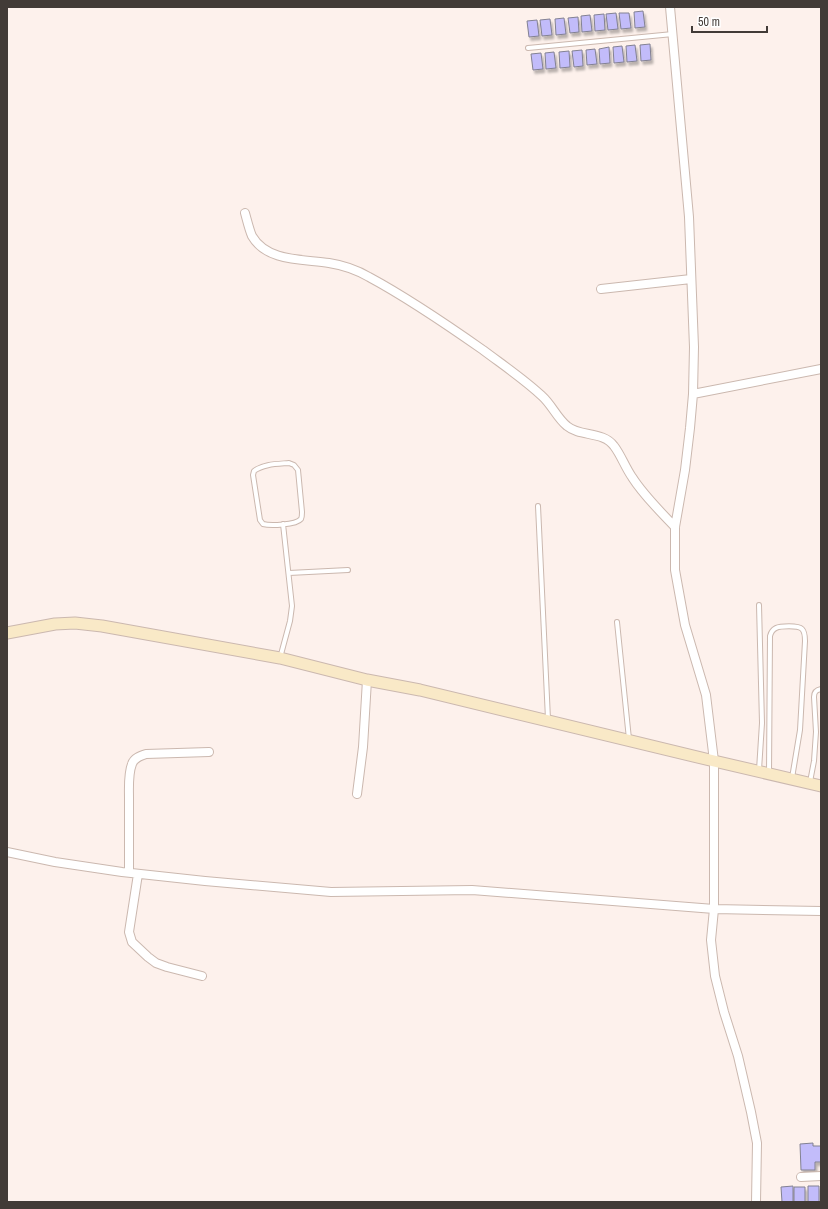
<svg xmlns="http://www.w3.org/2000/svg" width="828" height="1209" viewBox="0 0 828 1209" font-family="'Archivo Narrow',sans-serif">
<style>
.building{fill:#c2bcfa;stroke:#828192;filter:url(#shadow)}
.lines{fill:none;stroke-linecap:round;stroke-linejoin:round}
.lane-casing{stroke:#cbb8af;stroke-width:6}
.street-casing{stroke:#cbb8af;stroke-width:10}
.secondary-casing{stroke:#cbb8af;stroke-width:13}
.lane{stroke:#fff;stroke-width:4}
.street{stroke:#fff;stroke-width:8}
.secondary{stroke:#f9e9c7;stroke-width:11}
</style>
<defs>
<filter id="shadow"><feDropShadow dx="2" dy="3.5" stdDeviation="1" flood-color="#0004"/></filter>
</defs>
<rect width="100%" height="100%" fill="#fdf1ec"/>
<path class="building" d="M643,11L645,27L635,28L634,12Z
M616,13L618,29L608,30L606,14Z
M619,13H629L631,28L621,29Z
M604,14L605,30L595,31L594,15Z
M590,15L592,31L582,32L581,16Z
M578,17L579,32L570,33L568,18Z
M564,18L566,34L556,35L555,19Z
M550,19L552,35L542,36L540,20Z
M537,20L539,36L529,37L527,21Z
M650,44L651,60L641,61L640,45Z
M635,45L637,61L627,62L626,46Z
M622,46L624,62L614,63L613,47Z
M609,47L610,63L600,64L599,49Z
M595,49L597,64L587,65L586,50Z
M582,50L583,66L574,67L572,51Z
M569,51L570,67L560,68L559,52Z
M554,52L556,68L546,69L545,53Z
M541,53L543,69L533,70L531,54Z
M813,1143V1146H821V1167V1162H815V1170H801L800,1144Z
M793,1186V1202H782L781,1187Z
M808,1186H819V1202H808Z
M794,1187H805V1202H794Z"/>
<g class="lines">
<defs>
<path id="lane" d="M528,48L673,34
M289,463L294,465L298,470L302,512C302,514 302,517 301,519C296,525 270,526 263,524L260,520L253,475L254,471C263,464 277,464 289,463Z
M538,506L548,719
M289,573L348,570
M759,605L762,723L759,770
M617,622L629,739
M280,658L290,621L292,606L283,524
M769,773L770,636C771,632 772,630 776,628C780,626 798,625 802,629C805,632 805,637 805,641L800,730L792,778
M810,782L814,761L816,732L814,697C814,692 816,690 821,689"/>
<path id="street" d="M670,7L689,217L694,347L693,394L690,428L685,470L675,527V570L685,625L706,695L714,761V909L711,940L715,976L724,1012L738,1056L751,1112L757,1143L756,1202
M245,213C247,220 249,229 252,236C267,262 303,259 329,263C342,265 357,270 369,277C408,298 446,324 483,350C503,365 524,379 542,396C552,405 557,418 567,426C580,437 603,431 614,446C621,455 625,467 632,477C644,496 660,511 675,527
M601,289L691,279
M693,394L821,369
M357,794L363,747L367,680
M7,852L55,862L122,872L205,881L331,892L472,890L714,909L821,911
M129,872C129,848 129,823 129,798C129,788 128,774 132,764C134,758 140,756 146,754L209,752
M138,874L129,932L132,942L148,957L156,963L167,967L202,976
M801,1177L821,1176"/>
<path id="secondary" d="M7,633L55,624L75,623L102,626L280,658L367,680L420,690L714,761L821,786"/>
</defs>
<use href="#lane" class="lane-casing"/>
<use href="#street" class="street-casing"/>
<use href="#secondary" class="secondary-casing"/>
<use href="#lane" class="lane"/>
<use href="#street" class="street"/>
<use href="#secondary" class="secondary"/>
</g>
<rect width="828" height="1209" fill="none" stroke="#423b37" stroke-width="16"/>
<path d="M692 26v6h75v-6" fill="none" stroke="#423b37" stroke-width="2"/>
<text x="698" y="26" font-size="12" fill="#423b37" stroke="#ffffff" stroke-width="3" paint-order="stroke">50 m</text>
</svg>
